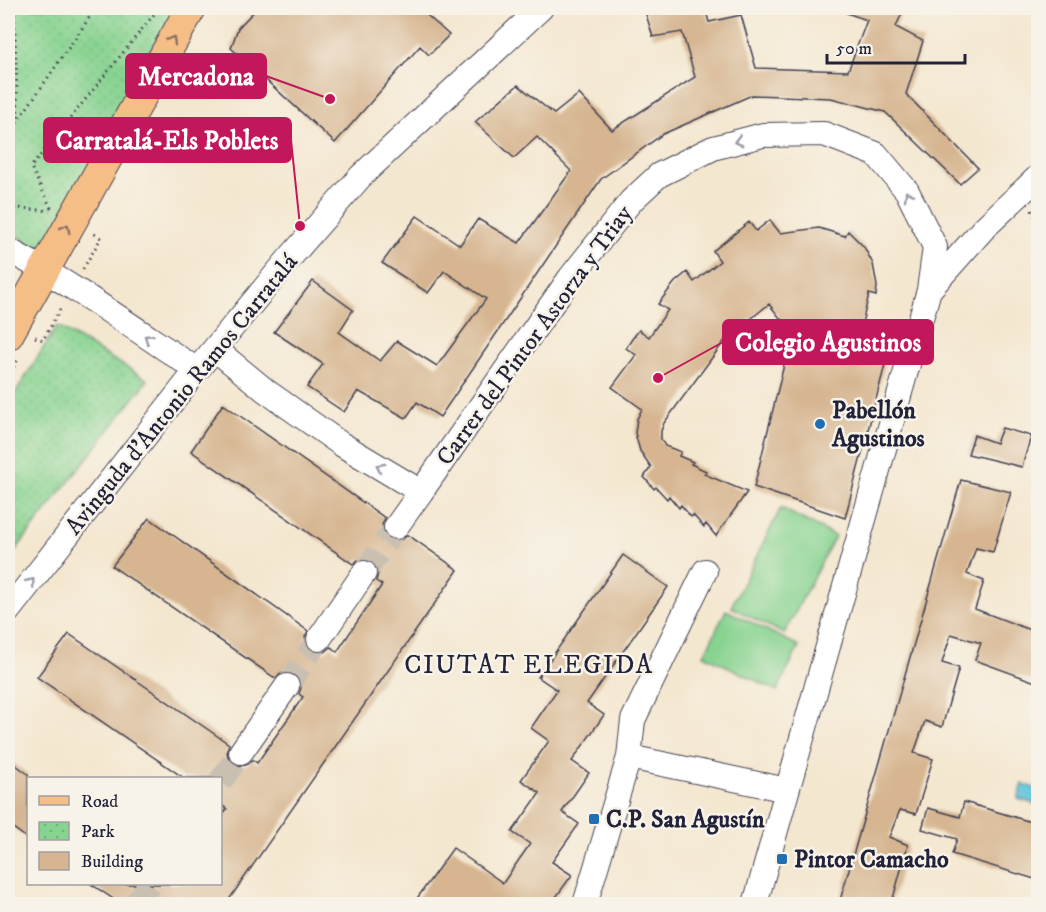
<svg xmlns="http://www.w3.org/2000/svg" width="1046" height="912" viewBox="0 0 1046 912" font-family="'IM FELL DW Pica',serif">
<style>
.park{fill:url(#park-dots);stroke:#547a66;stroke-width:1.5}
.garden{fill:#87d390;stroke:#547a66;stroke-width:1.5}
.water{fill:url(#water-ripples);stroke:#3e728a;stroke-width:1.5}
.building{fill:#d6b590}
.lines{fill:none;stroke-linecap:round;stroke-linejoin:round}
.minor-tunnel{stroke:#cac0b2;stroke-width:24;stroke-dasharray:24 12;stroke-linecap:butt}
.minor-casing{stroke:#424051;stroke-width:26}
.major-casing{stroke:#424051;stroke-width:32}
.path{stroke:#424051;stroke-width:3;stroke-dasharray:1.5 4.5;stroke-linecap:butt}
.minor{stroke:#fff;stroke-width:24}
.major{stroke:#f6be87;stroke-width:30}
.oneway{stroke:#8c7061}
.oneway2{stroke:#9c9ca7}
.poi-dot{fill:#1f6fb2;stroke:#f7f3e8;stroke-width:2}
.labels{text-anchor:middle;stroke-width:5;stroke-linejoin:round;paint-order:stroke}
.street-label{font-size:24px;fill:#22223b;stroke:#f7f3e8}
.poi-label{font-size:24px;font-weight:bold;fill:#22223b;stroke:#f7f3e8;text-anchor:start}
.neighbourhood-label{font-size:26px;letter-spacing:1.5px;fill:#22223b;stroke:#f7f3e8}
.leader{fill:none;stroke:#c2185b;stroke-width:2}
.callout-dot{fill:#c2185b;stroke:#f7f3e8;stroke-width:2}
.callout{fill:#c2185b;stroke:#c2185b;stroke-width:2}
.callout-label{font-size:26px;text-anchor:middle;font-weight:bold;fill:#fff}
</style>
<defs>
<pattern id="park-dots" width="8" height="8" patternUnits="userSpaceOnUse" patternTransform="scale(1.5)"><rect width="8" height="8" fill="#87d390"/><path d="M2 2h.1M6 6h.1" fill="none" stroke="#74b57d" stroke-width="1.8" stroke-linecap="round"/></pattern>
<pattern id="water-ripples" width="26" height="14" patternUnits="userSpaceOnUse" patternTransform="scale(1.5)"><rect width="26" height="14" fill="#5bc3d8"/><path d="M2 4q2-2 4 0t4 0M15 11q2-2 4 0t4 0" fill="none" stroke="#4fa7ba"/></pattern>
</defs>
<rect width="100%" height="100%" fill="#f7f3e8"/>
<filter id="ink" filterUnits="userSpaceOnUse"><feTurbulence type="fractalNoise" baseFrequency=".0167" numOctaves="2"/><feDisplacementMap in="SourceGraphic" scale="12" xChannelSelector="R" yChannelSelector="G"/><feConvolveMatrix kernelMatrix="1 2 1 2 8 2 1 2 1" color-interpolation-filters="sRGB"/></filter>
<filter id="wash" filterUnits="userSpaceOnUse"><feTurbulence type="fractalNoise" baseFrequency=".008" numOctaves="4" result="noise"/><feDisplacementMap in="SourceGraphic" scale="24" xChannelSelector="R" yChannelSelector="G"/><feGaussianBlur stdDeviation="1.35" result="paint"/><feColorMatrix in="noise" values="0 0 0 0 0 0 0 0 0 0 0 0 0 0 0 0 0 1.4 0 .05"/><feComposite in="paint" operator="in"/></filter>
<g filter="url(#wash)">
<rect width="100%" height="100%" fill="#f4e7d0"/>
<path class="park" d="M8,8H178L41,250L8,231Z
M57,326L148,380L8,560V405Z"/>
<path class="garden" d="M781,508L835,536L784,634L731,607Z
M726,610L799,646L777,691L704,655Z"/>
<path class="water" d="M1023,784L1038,789V805L1018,799Z"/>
<g id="blocks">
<path class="building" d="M257,8H419L449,35L429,55L420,46L335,143L231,48L238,28Z
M644,8H705L709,22L741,15L756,68L848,71L867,20L838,10V8H904L896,27L923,41L906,94L978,168L960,184L885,112L831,98L752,95L663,134L601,179L440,417L417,402L406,418L358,391L344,412L307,387L323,364L274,332L313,281L353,310L339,332L380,361L397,341L437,366L486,299L444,271L428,293L382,263L417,216L460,245L478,219L519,243L571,171L537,137L514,158L475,122L518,85L554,114L579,94L612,130L695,77L682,32L653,37Z
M770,220L780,233L819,228L845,236L848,231L864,247L873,264L877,286L876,296L869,294L855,353L886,361L845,518L754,487L793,328L780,318L769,304L725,340L664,423L661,431V439L665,446L681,452L679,456L693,462L691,464L706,471L704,474L747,492L716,536L706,524L704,527L693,515L691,517L681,505L679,508L669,496L667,499L656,487L654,489L644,477L651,467L640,451L635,433L637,419L642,409L612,387L636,355L626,348L632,339L639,330L649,337L668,310L658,304L675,282L687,272L694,282L720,261L713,251L749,222L756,231Z
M223,404L385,518L382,525L383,532L388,539L395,541L401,540L408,535L458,570L226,904H121L91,884H220V818L227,809L220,804V778H184L37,677L69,634L229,744L227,750L228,757L232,763L239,766L246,765L253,760L257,763L303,697L299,694L301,688L300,681L295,674L289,672L282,673L275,678L112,566L149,518L308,631L305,637L306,645L311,650L317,653L325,652L331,647L337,652L382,585L376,581L378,573L377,567L372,562L364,559L358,560L353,564L191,451Z
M1002,428L1031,436L1022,467L968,454L974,435L996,443Z
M961,480L1011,492L993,552L976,548L967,574L984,581L975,609L1038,633V683L975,660L981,643L951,634L942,663L959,668L942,727L925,721L914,753L933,759L916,814L900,810L889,837L908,845L892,902L879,901L877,904H839Z
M623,555L668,587L587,703L604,715L572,761L589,773L562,812L579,824L552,862L572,875L551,904H413L453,848L503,883L530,844L512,832L540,793L521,780L549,741L531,728L557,690L538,677Z
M8,759L28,774V839L8,824Z
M964,802L1038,824V880L952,854L957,839L922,829L928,808L960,817Z"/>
</g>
</g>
<g filter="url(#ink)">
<use href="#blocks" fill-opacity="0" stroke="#424051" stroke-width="1.5"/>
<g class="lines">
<path class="minor-tunnel" d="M364,573L396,527
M287,686L319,639
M220,782L241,752
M136,904L150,884"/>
<defs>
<path id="minor" d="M8,250C74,285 135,329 197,370
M929,290L984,228L1038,177
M215,349L266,391L341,444L421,492L570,278L631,201L659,175L713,148L763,135L824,134L876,154L907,191L935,247L929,290L755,904
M396,527L421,492
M8,611L197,370L287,261L361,176L541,8
M319,639L364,573
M241,752L287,686
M629,757L787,790
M585,904L629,757L633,720L705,571"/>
<path id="major" d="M8,335L191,8"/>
</defs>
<use href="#minor" class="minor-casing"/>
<use href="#major" class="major-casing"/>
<path class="path" d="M14,8L18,120
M8,145L18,121L96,8
M8,207L50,211
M51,208L31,167L159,8
M1032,210L1038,224
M83,269L101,238L91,232
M35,337L43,340L62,306
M8,378L19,357"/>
<use href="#minor" class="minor"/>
<use href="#major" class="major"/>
</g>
<defs><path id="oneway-chevron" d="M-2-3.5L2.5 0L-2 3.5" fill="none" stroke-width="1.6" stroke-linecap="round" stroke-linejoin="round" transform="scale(1.5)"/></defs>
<g class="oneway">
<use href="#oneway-chevron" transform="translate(172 40) rotate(-60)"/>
<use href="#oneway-chevron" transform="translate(66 228) rotate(-62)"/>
</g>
<g class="oneway2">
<use href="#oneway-chevron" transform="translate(738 141) rotate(165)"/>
<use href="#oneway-chevron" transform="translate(908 195) rotate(-121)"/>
<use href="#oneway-chevron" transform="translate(148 338) rotate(-147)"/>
<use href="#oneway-chevron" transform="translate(380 467) rotate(-150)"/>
<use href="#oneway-chevron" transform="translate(31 582) rotate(-51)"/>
</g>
</g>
<g class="poi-dot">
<circle cx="820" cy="424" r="6"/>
<rect x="588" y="813" width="12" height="12" rx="3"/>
<rect x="776" y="853" width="12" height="12" rx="3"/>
</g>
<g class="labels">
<g class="street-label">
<text transform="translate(534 335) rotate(-54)" y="8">Carrer del Pintor Astorza y Triay</text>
<text transform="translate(181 394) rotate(-51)" y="8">Avinguda d'Antonio Ramos Carratalá</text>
</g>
<g class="poi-label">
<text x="832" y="418">Pabellón<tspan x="832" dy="28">Agustinos</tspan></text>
<text x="606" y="827">C.P. San Agustín</text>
<text x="794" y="867">Pintor Camacho</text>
</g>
<g class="neighbourhood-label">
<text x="529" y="673">CIUTAT ELEGIDA</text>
</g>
</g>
<path class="leader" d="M330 99L266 76M300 226L291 140M658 378L723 342"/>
<g class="callout-dot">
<circle cx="330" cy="99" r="6"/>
<circle cx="300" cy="226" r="6"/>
<circle cx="658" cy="378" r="6"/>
</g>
<g class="callout">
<rect x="126" y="54" width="140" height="44" rx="6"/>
<rect x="44" y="118" width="247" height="44" rx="6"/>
<rect x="723" y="320" width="210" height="44" rx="6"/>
</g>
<g class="callout-label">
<text x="196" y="85">Mercadona</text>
<text x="167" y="149">Carratalá-Els Poblets</text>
<text x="828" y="351">Colegio Agustinos</text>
</g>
<rect width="1046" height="912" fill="none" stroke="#f7f3e8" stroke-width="30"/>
<rect x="27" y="777" width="195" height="108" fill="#f7f3e8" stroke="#a29fa3" stroke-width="1.5"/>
<rect x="39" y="796" width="30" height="9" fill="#f6be87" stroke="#a29fa3" stroke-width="1.5"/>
<text x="81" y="807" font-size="18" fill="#22223b">Road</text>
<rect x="39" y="822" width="30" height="18" fill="url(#park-dots)" stroke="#a29fa3" stroke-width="1.5"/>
<text x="81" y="837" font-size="18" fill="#22223b">Park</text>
<rect x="39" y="852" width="30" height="18" fill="#d6b590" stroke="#a29fa3" stroke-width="1.5"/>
<text x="81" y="867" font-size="18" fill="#22223b">Building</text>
<path d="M827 54v9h138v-9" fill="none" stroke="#22223b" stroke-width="3"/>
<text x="836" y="54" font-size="18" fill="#22223b" stroke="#f7f3e8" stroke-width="4.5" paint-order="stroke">50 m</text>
</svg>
